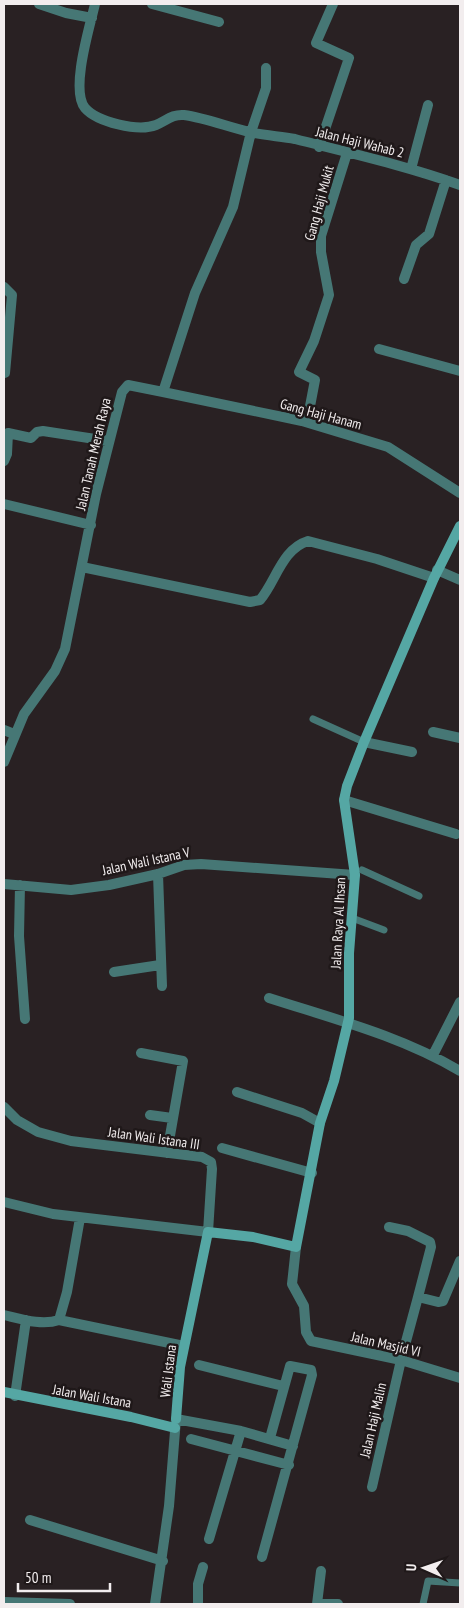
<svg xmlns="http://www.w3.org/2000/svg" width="464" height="1608" viewBox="0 0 464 1608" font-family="'PT Sans Narrow',sans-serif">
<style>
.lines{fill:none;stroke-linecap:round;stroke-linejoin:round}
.lane{stroke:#467775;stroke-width:7}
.street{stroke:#467775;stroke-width:10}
.secondary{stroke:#55a7a4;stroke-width:10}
.labels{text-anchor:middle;stroke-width:5;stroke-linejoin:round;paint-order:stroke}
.street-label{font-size:14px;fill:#f2edee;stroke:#1f1819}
</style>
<rect width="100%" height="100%" fill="#292123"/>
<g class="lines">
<path class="lane" d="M313,719L364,742
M362,870L419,896
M352,918L384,930
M423,1604L428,1581L460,1583"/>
<path class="street" d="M39,4L66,13L92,18
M95,4C90,26 70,90 85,108C97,122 138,132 156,125C166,121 172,114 184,115C206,118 228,127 250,132C265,136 281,136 295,139C350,153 407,166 460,185
M152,4L219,22
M319,147L349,58L316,43L333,4
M411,169L428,105
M404,279L416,245L429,234L446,180
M4,287L12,295L5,373
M379,349L460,371
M163,392L302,421L388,447L460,493
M307,422L315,380L299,372L314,341L329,295L321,252V236L347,153
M4,461L7,454L8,433L31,438L37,432L43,431L108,441
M4,504L91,525
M82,567L250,602L260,600C276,581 282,549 308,541L377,559L434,578
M437,570L460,580
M4,730L14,734
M433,732L460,738
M364,742L412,752
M4,762L24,714L55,671L65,649L96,494L122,392L128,385L163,392L195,293L233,207L251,132L266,88V68
M344,800L456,834
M158,874L162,986
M4,884L71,890L109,885L158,874L184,865L201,864L355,875
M20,885L19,936L25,1019
M114,972L160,965
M269,998C334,1019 401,1036 460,1071
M141,1053L183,1061L167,1153
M433,1055L460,1002
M237,1092L302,1113L320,1123
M4,1107L17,1120L38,1132L71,1141L202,1157L211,1162L212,1169L208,1232L53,1214L4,1202
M150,1115L172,1118
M222,1148L312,1173
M389,1227L408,1231L430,1242L431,1247L418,1297
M296,1247L292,1284L304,1306L306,1332L311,1341L401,1360L460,1378
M4,1315C21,1319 42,1326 59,1320L67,1292L80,1218
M59,1320L184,1346
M199,1365L283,1386
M15,1396L26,1320
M191,1439L289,1465
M372,1487L401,1360L418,1297L438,1302L443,1301L460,1261
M30,1520L163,1561
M209,1539L241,1431
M262,1557L312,1375L311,1370L290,1366L270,1438
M4,1602L70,1604
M155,1604L169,1506L176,1419L241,1431L293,1446
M198,1604V1584L203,1567
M317,1604L321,1571
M318,1604H338"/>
<path class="secondary" d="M4,1392L131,1417L175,1428
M176,1419L180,1367L208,1232L253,1237L296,1247L320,1123L334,1081L349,1018V953L355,875L344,800L347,786L364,742L434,578L460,526"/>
</g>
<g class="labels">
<g class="street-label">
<text transform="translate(360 142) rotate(14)" y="5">Jalan Haji Wahab 2</text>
<text transform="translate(319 203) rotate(-75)" y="5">Gang Haji Mukit</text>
<text transform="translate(321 414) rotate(15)" y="5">Gang Haji Hanam</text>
<text transform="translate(93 454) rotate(-77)" y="5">Jalan Tanah Merah Raya</text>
<text transform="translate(146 861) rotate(-12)" y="5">Jalan Wali Istana V</text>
<text transform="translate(338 923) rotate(-87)" y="5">Jalan Raya Al Ihsan</text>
<text transform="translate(154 1138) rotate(8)" y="5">Jalan Wali Istana III</text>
<text transform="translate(386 1344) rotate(13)" y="5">Jalan Masjid VI</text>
<text transform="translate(168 1371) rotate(-83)" y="5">Wali Istana</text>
<text transform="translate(92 1396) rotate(10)" y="5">Jalan Wali Istana</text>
<text transform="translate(373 1420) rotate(-77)" y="5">Jalan Haji Malin</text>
</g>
</g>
<rect width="464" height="1608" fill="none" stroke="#f2edee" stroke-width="10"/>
<g transform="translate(424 1568) rotate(272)" stroke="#1f1819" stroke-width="4" paint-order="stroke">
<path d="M0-4L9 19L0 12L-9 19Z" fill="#f2edee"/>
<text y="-8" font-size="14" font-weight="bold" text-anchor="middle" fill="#f2edee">U</text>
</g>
<path d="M18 1583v8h92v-8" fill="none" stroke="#f2edee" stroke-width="2.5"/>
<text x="25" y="1583" font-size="15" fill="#f2edee" stroke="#1f1819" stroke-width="4" paint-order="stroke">50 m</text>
</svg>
